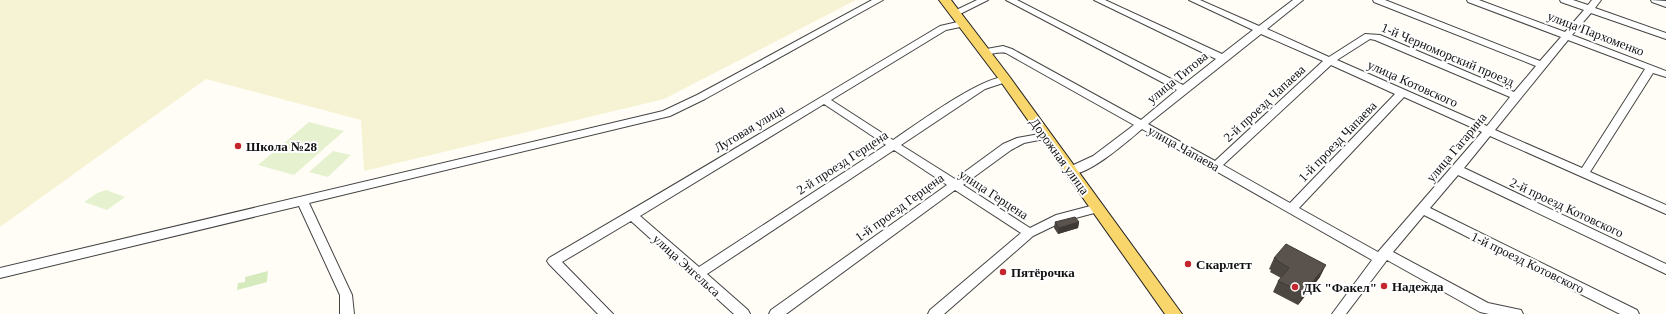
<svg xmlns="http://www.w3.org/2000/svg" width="1666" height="314" viewBox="0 0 1666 314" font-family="Georgia,serif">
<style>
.farmland{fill:#f6f3d4}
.green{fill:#d5ebbd}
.pitch{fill:#e6f2cf}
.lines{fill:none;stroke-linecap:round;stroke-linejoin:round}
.minor-casing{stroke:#444;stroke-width:2}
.major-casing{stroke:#222;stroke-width:2}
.minor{fill:#fff;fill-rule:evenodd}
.major{fill:#f9d66b;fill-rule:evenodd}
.wall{fill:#4d4742}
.shaded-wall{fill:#3f3936}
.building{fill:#5a524d;stroke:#3f3936}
.poi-dot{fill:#c4262e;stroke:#fff;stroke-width:1.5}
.labels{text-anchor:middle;stroke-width:4;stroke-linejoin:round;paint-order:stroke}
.street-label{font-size:13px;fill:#111;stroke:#fff}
.poi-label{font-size:13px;font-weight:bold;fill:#111;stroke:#fff;text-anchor:start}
</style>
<rect width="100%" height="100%" fill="#fffdf5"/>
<path class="farmland" d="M0,0H856L664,99L364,171L361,120L206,79L0,227Z"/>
<path class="green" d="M268,271L267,282L237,290L238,283L245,282V277Z"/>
<path class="pitch" d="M309,122L344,131L294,175L258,165Z
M333,151L351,155L328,177L309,172Z
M106,190L125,197L107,210L84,202L97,193Z"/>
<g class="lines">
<defs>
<path id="minor" d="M872,0H883L705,99L670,116L309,203L352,295L354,314H340V295L299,206L0,278V268L663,111L697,95Z
M977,0H988L958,15H952L950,13Z
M1006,0H1017L1183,85L1216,59L1094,0H1105L1222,54L1253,30L1189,0H1200L1259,26L1293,0H1303L1267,29L1329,57L1365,34L1380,35L1514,92L1536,66L1374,2L1373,0H1385L1540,61L1561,37L1468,2L1467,0H1479L1565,32L1584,10L1561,2L1560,0H1573L1588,5L1592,0H1601L1595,8L1666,33V39L1591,13L1572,35L1666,71V77L1653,73L1590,172L1666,205V214L1490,136L1464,168L1666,264V274L1458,175L1430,208L1637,310L1639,314H1620L1424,215L1393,252L1488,303L1521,310L1523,314H1489L1480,312L1387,260L1346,314H1332L1372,260L1142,129C1128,141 1085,179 1067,174L1065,171L1067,168L1093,156L1134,125L1006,53C997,51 989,56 981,54L979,52L981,50L1003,46L1012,49L1141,120L1177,90ZM1261,34L1323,61L1215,161L1148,124ZM1370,39L1375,40L1510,97L1487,126L1337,60ZM1568,40L1645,69L1582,168L1495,130ZM1331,65L1395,94L1290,203L1223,165ZM1404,97L1482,132L1378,252L1299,208Z
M1651,0L1666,1V7L1652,2Z
M962,21L967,24L965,26L946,30L831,100L893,140C914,126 987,72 1009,77L1010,79L1009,81L985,89L901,145L955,179L1003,144L1017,138L1045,133L1049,134L1050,136L1049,138L1024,143L1011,150L963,185L1030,228L1056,215L1098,204L1102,205L1104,208L1102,211L1064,221L1033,236L944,314H928L930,310L1021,233L955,190L786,314H769L771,310L947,185L894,150L707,274L748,310L750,314H734L631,221L562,262L613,314H598L549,264L547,261L549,258C680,182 810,104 940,26ZM824,104L886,145L699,267L640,216Z"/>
<path id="major" d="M939,0H951L1009,76L1182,314H1165L1001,82Z"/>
</defs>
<use href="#minor" class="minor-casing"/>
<use href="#major" class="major-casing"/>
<use href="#minor" class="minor"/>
<use href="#major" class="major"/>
</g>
<path class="wall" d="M1055,222H1079L1078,228L1058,234L1054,228Z
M1274,258L1320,277L1298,305L1273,292L1278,281L1281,278L1270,272L1271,270L1269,269Z"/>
<path class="shaded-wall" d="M1079,222L1078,228L1058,234L1059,228Z
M1326,265L1320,277L1298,305L1304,293Z"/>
<path class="building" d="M1075,217L1079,222L1059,228L1055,222Z
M1286,244L1326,265L1304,293L1278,281L1289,268L1276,260L1277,259L1274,258Z"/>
<g class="poi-dot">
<circle cx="238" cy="146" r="4"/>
<circle cx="1188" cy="264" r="4"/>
<circle cx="1003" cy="272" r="4"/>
<circle cx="1384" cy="286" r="4"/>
<circle cx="1295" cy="287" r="4"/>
</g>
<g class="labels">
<g class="street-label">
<text transform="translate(1596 33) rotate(21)" y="5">улица Пархоменко</text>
<text transform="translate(1448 54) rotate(23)" y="5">1-й Черноморский проезд</text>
<text transform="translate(1177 77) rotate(-39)" y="5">улица Титова</text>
<text transform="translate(1413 83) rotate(24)" y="5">улица Котовского</text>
<text transform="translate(1264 103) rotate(-43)" y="5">2-й проезд Чапаева</text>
<text transform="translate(749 128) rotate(-31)" y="5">Луговая улица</text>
<text transform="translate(1337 141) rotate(-46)" y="5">1-й проезд Чапаева</text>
<text transform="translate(1456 147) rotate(-50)" y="5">улица Гагарина</text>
<text transform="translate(1184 148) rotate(29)" y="5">улица Чапаева</text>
<text transform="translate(1060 156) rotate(54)" y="5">Дорожная улица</text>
<text transform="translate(842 162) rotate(-33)" y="5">2-й проезд Герцена</text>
<text transform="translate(994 194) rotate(33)" y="5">улица Герцена</text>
<text transform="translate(899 207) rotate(-36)" y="5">1-й проезд Герцена</text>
<text transform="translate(1567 207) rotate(25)" y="5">2-й проезд Котовского</text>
<text transform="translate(1528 262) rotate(26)" y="5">1-й проезд Котовского</text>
<text transform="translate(687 265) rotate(42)" y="5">улица Энгельса</text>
</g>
<g class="poi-label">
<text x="246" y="151">Школа №28</text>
<text x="1196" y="269">Скарлетт</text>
<text x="1011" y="277">Пятёрочка</text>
<text x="1392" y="291">Надежда</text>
<text x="1303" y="292">ДК "Факел"</text>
</g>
</g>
</svg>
